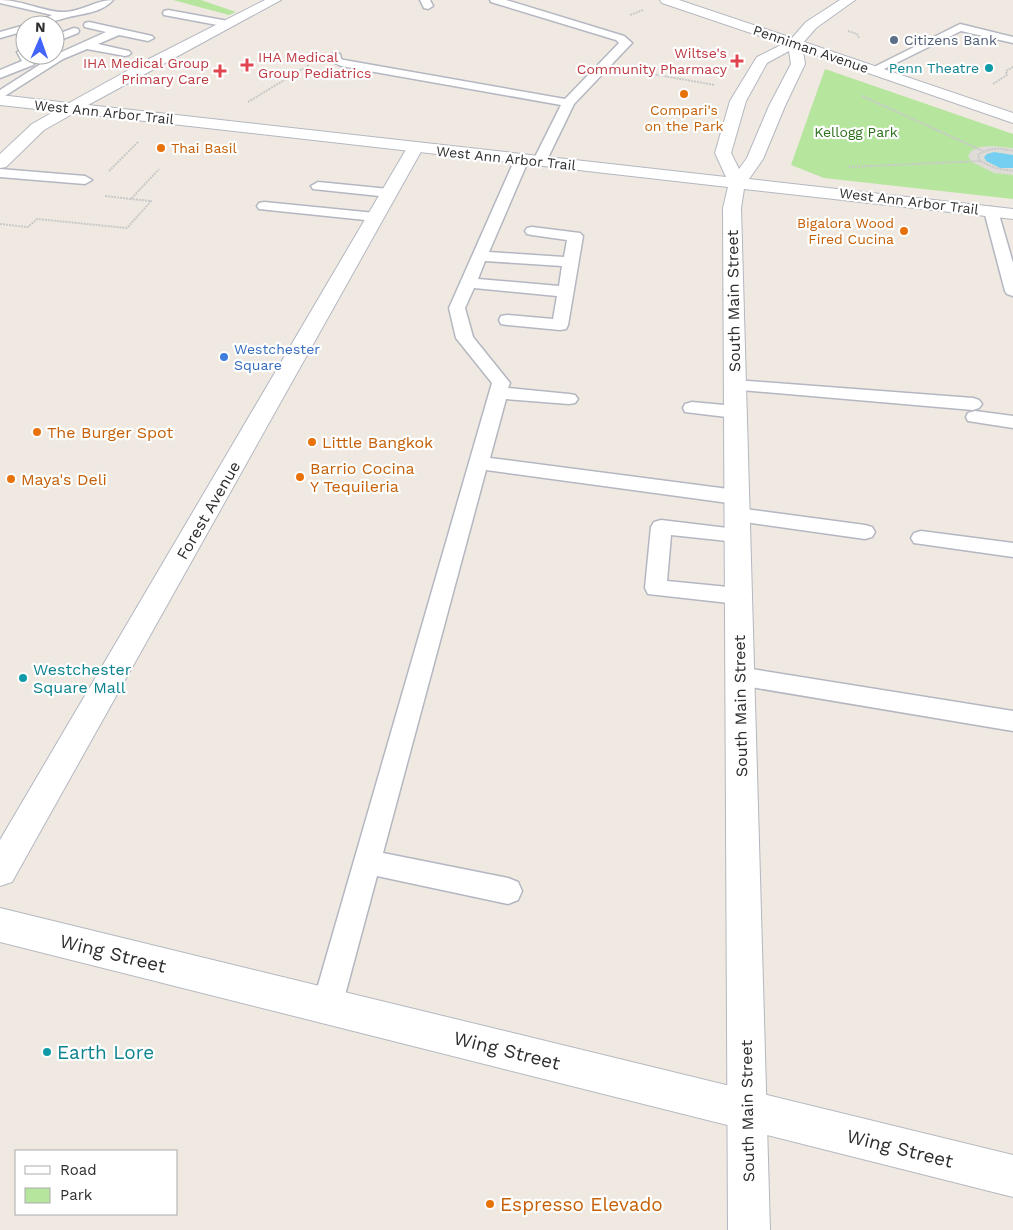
<svg xmlns="http://www.w3.org/2000/svg" width="1013" height="1230" viewBox="0 0 1013 1230" font-family="'Work Sans',sans-serif">
<style>
.green{fill:#b6e59e}
.plaza{fill:#dfdcd8}
.water{fill:#75cff0}
.lines{fill:none;stroke-linecap:round;stroke-linejoin:round}
.lane-casing{stroke:#b4b7c1;stroke-width:3}
.street-casing{stroke:#b4b7c1;stroke-width:2}
.secondary-casing{stroke:#b4b7c1;stroke-width:2}
.path{stroke:#c9c9c9;stroke-width:2;stroke-dasharray:2 1;stroke-linecap:butt}
.lane{fill:#fff;fill-rule:evenodd}
.street{fill:#fff;fill-rule:evenodd}
.secondary{fill:#fff;fill-rule:evenodd}
.service-dot{fill:#5c6f8a;stroke:#fff;stroke-width:2}
.health-dot{fill:#e0444e;stroke:#fff;stroke-width:2}
.culture-dot{fill:#0f9aa8;stroke:#fff;stroke-width:2}
.food-dot{fill:#e8710a;stroke:#fff;stroke-width:2}
.shop-dot{fill:#3f7fe0;stroke:#fff;stroke-width:2}
.labels{text-anchor:middle;stroke-width:4.5;stroke-linejoin:round;paint-order:stroke}
.far-service-label{font-size:14px;fill:#4e5e75;stroke:#fff;text-anchor:start}
.far-street-label{font-size:14px;fill:#2e2e2e;stroke:#fff}
.far-health-label{font-size:14px;fill:#be3a42;stroke:#fff;text-anchor:end}
.far-culture-label{font-size:14px;fill:#0d838f;stroke:#fff;text-anchor:end}
.far-food-label{font-size:14px;fill:#c56008;stroke:#fff}
.far-park-label{font-size:14px;fill:#2c6e1b;stroke:#fff}
.far-shop-label{font-size:14px;fill:#366cbe;stroke:#fff;text-anchor:start}
.street-label{font-size:16px;fill:#2e2e2e;stroke:#fff}
.food-label{font-size:16px;fill:#c56008;stroke:#fff;text-anchor:start}
.culture-label{font-size:16px;fill:#0d838f;stroke:#fff;text-anchor:start}
.near-street-label{font-size:19px;fill:#2e2e2e;stroke:#fff}
.near-culture-label{font-size:19px;fill:#0d838f;stroke:#fff;text-anchor:start}
.near-food-label{font-size:19px;fill:#c56008;stroke:#fff;text-anchor:start}
</style>
<rect width="100%" height="100%" fill="#efe9e1"/>
<path class="green" d="M173,0H201L236,12L229,15Z
M825,69L1013,134V199L824,178L791,165Z"/>
<path class="plaza" d="M991,146L1013,148V175L994,173L972,162L968,156L971,151L979,147Z"/>
<path class="water" d="M994,152L1013,155V168H1000L986,161L984,157L987,154Z"/>
<g class="lines">
<defs>
<path id="lane" d="M0,0C22,0 47,13 65,12C83,11 96,0 113,0C100,14 82,13 65,18C50,22 46,25 30,25L52,15L0,3Z
M420,0H430L433,6L428,9L424,8Z
M490,0H506L624,36L632,43L574,104L545,164L540,165L533,161L561,105L341,66L329,60L332,54H340L341,59L344,60L565,99L619,43L616,40L491,2Z
M168,10L228,21L233,24L228,27L164,15L163,13L164,11Z
M89,22L152,36L154,38L148,41L119,35L98,44L129,51L131,53L129,55L125,56L87,49L63,59L0,99V90L55,55L106,32L85,27L84,25L85,23Z
M960,24L1013,37V43L961,31L878,72H870L868,70Z
M25,25V31L0,38V32Z
M74,28L78,29L79,31L78,33L55,42V35Z
M25,48V55H30L35,63L33,65L0,78V70L22,61L17,52Z
M522,155L529,159L489,252L564,257L567,240L532,235L527,234L525,231L527,228L532,227L580,233L583,236L568,325L566,329L560,330L507,325L501,324L499,320L501,316L507,315L553,319L557,296L474,288L465,308L473,337L510,383L508,388L569,394L575,395L578,399L575,403L569,404L506,399L490,458L736,490L743,492L746,497L743,502L736,504L486,470L383,853L508,878L518,882L522,891L518,900L508,904L377,876L342,1006L338,1017L327,1021L316,1017L312,1006L492,383L456,338L449,308L515,159ZM485,261L562,266L559,286L478,279Z
M0,169L85,176L92,180L85,184L0,177Z
M318,182L389,189L394,190L396,193L394,196L389,197L313,189L311,186Z
M264,202L375,213L380,214L382,217L380,220L375,221L259,209L257,206L259,203Z
M991,207L996,208L998,211L1013,263V296L1007,294L1005,291L984,211L986,208Z
M735,380L973,398L979,400L982,404L979,408L973,410L729,389L726,385L729,381Z
M692,402L735,406L742,408L744,412L742,416L735,418L685,412L683,408L685,404Z
M975,411L1013,416V428L968,421L966,417L968,413Z
M737,508L865,525L872,527L875,532L872,537L865,539L730,520L727,515L730,510Z
M661,520L744,530L747,535L744,540L737,542L671,535L667,581L738,588L746,590L749,596L746,602L738,604L648,594L645,588L651,527L654,522Z
M921,531L1013,543V557L914,543L911,538L914,533Z
M739,667L1013,711V731L739,685L731,683L727,676L731,669Z"/>
<path id="street" d="M795,39L1013,113V123L790,46L788,43Z
M415,143L421,145L423,148L12,882L0,886V840L407,148L409,145Z
M0,908L1013,1155V1197L0,942Z"/>
<path id="secondary" d="M265,0H281L88,105L726,177L715,153L730,101L755,60L757,57L783,44L662,3L660,0H679L792,38L806,22L840,0H855L816,28L802,44L805,64L785,106L763,159L749,179L1013,209V219L744,189L741,208L770,1230H728L723,208L728,187L74,113L44,130L6,167L0,168V154L32,124L55,111L0,105V95L69,103L143,62ZM789,51L791,64L769,106L747,158L739,169L731,153L746,101L767,63Z"/>
</defs>
<use href="#lane" class="lane-casing"/>
<use href="#street" class="street-casing"/>
<use href="#secondary" class="secondary-casing"/>
<path class="path" d="M630,15L643,10
M848,31L857,34L859,38
M635,71L715,85
M993,84L1007,75L1006,71L1013,67
M862,96L983,151
M248,102L309,65
M980,161L978,155C989,147 1001,148 1013,151
M849,167L980,161L995,168L1013,171
M109,171L138,142
M105,196L131,199L159,169
M0,224L28,227L37,219L127,228L151,201L131,199"/>
<use href="#lane" class="lane"/>
<use href="#street" class="street"/>
<use href="#secondary" class="secondary"/>
</g>
<circle class="service-dot" cx="894" cy="40" r="5"/>
<g class="health-dot">
<path d="M734.5 53.5h5v5h5v5h-5v5h-5v-5h-5v-5h5z"/>
<path d="M244.5 57.5h5v5h5v5h-5v5h-5v-5h-5v-5h5z"/>
<path d="M217.5 63.5h5v5h5v5h-5v5h-5v-5h-5v-5h5z"/>
</g>
<g class="culture-dot">
<circle cx="989" cy="68" r="5"/>
<circle cx="23" cy="678" r="5"/>
<circle cx="47" cy="1052" r="5"/>
</g>
<g class="food-dot">
<circle cx="684" cy="94" r="5"/>
<circle cx="161" cy="148" r="5"/>
<circle cx="904" cy="231" r="5"/>
<circle cx="37" cy="432" r="5"/>
<circle cx="312" cy="442" r="5"/>
<circle cx="300" cy="477" r="5"/>
<circle cx="11" cy="479" r="5"/>
<circle cx="490" cy="1204" r="5"/>
</g>
<circle class="shop-dot" cx="224" cy="357" r="5"/>
<g class="labels">
<g class="far-service-label">
<text x="904" y="45">Citizens Bank</text>
</g>
<g class="far-street-label">
<text transform="translate(811 49) rotate(19)" y="5">Penniman Avenue</text>
<text transform="translate(104 112) rotate(6)" y="5">West Ann Arbor Trail</text>
<text transform="translate(506 158) rotate(6)" y="5">West Ann Arbor Trail</text>
<text transform="translate(909 201) rotate(7)" y="5">West Ann Arbor Trail</text>
</g>
<g class="far-health-label">
<text x="727" y="58">Wiltse's<tspan x="727" dy="16">Community Pharmacy</tspan></text>
<text x="258" y="62" text-anchor="start">IHA Medical<tspan x="258" dy="16">Group Pediatrics</tspan></text>
<text x="209" y="68">IHA Medical Group<tspan x="209" dy="16">Primary Care</tspan></text>
</g>
<g class="far-culture-label">
<text x="979" y="73">Penn Theatre</text>
</g>
<g class="far-food-label">
<text x="684" y="115">Compari's<tspan x="684" dy="16">on the Park</tspan></text>
<text x="171" y="153" text-anchor="start">Thai Basil</text>
<text x="894" y="228" text-anchor="end">Bigalora Wood<tspan x="894" dy="16">Fired Cucina</tspan></text>
</g>
<g class="far-park-label">
<text x="856" y="137">Kellogg Park</text>
</g>
<g class="far-shop-label">
<text x="234" y="354">Westchester<tspan x="234" dy="16">Square</tspan></text>
</g>
<g class="street-label">
<text transform="translate(733 301) rotate(-91)" y="6">South Main Street</text>
<text transform="translate(208 510) rotate(-60)" y="6">Forest Avenue</text>
<text transform="translate(740 706) rotate(-91)" y="6">South Main Street</text>
<text transform="translate(747 1111) rotate(-91)" y="6">South Main Street</text>
</g>
<g class="food-label">
<text x="47" y="438">The Burger Spot</text>
<text x="322" y="448">Little Bangkok</text>
<text x="310" y="474">Barrio Cocina<tspan x="310" dy="18">Y Tequileria</tspan></text>
<text x="21" y="485">Maya's Deli</text>
</g>
<g class="culture-label">
<text x="33" y="675">Westchester<tspan x="33" dy="18">Square Mall</tspan></text>
</g>
<g class="near-street-label">
<text transform="translate(113 953) rotate(14)" y="7">Wing Street</text>
<text transform="translate(507 1050) rotate(14)" y="7">Wing Street</text>
<text transform="translate(900 1148) rotate(14)" y="7">Wing Street</text>
</g>
<g class="near-culture-label">
<text x="57" y="1059">Earth Lore</text>
</g>
<g class="near-food-label">
<text x="500" y="1211">Espresso Elevado</text>
</g>
</g>
<rect x="15" y="1150" width="162" height="65" fill="#ffffff" stroke="#ababab"/>
<rect x="25" y="1166" width="25" height="8" fill="#ffffff" stroke="#ababab"/>
<text x="60" y="1175" font-size="15" fill="#2e2e2e">Road</text>
<rect x="25" y="1188" width="25" height="15" fill="#b6e59e" stroke="#ababab"/>
<text x="60" y="1200" font-size="15" fill="#2e2e2e">Park</text>
<g transform="translate(40 40) rotate(2)"><circle r="24" fill="#ffffff" stroke="#ababab"/>
<path d="M0-4L9 19L0 12L-9 19Z" fill="#4264fb"/>
<text y="-8" font-size="14" font-weight="bold" text-anchor="middle" fill="#2e2e2e">N</text>
</g>
</svg>
